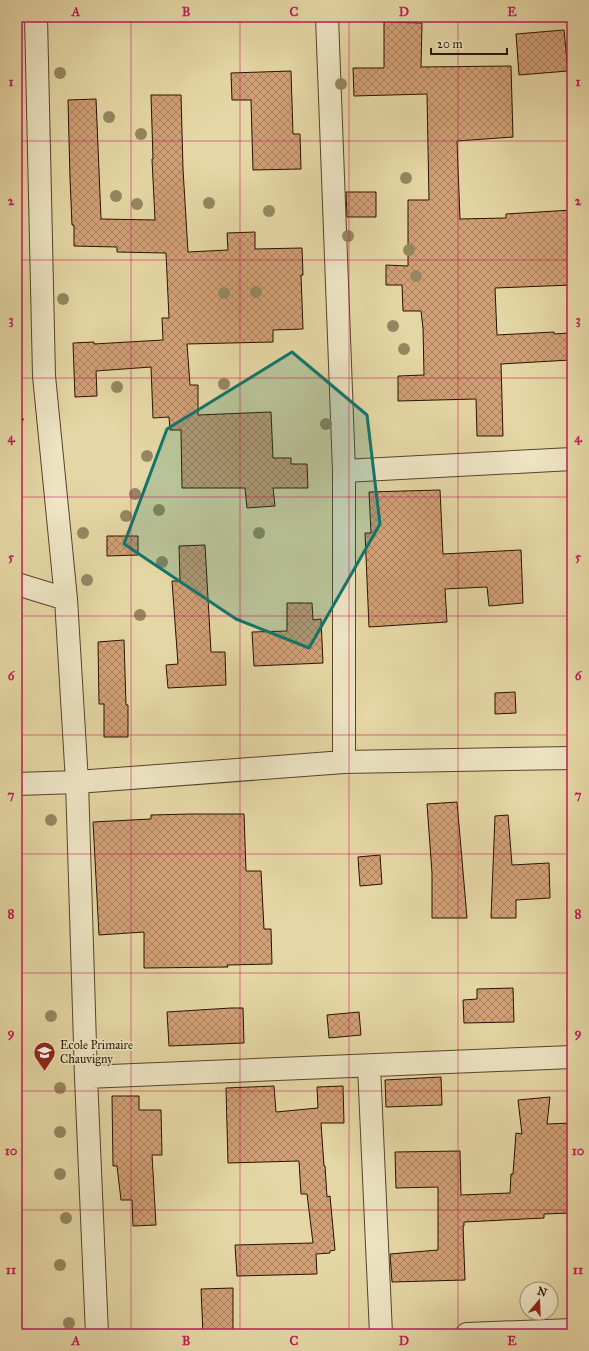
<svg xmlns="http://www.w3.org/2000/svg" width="589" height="1351" viewBox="0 0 589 1351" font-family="'IM FELL Great Primer',serif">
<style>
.building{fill:url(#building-cross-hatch);stroke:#281201}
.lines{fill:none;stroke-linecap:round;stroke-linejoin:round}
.minor-casing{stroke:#57432a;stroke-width:24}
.path{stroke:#281201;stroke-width:2.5;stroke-dasharray:3 2;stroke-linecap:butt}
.minor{stroke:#eee5c4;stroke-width:22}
.tree{fill:#958760}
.marked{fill:#0f766e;fill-opacity:0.2;stroke:#0f766e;stroke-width:3;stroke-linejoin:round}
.grid{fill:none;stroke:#c2185b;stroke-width:1;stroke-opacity:0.55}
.labels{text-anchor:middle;stroke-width:3.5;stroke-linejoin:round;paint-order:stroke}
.poi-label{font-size:12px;fill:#281201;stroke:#eee5c4;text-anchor:start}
.neatline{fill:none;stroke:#c2185b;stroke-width:1.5}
.grid-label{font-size:13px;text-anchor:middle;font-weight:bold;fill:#c2185b}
</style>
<defs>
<pattern id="building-cross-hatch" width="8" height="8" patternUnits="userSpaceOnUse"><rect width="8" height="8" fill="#d2a076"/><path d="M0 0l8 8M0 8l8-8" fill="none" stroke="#aa815e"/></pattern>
</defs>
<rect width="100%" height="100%" fill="#e5d7a5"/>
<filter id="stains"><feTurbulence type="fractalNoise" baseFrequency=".005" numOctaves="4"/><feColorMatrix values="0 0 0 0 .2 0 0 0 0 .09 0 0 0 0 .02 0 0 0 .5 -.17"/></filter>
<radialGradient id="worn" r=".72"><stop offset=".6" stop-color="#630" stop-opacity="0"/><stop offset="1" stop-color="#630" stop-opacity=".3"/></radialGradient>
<path class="building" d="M384,22L422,23L421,67L511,66L513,137L457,141L460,219L506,218V214L572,210V285L495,288L497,335L554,332V334L569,333L570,360L501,364L503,436H477L476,399L398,401V376L424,375L423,328L421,311H403L402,285H386V265L408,266V200H429L427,94L354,96L353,68H384Z
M564,30L568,71L519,75L516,34Z
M291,71L293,134H300L301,169L253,170L251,100H232L231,73Z
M151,95H181L183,169L188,252L228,250L227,233L255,232V249L302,248L303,275H301L303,329L273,330V342L187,344L190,385H198V415L271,412L273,458H291V464H307L308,488H273L275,506L247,508L245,488H182L181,430H170L169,417L153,418L151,367L96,371L97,396L75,397L73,343L94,342V344L163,340L162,318H169L166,253L117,252V247L74,246V225H72L70,178L68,100L96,99L101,219L155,220L152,159H153Z
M346,192H376V217H347Z
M440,490L443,554L521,550L523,603L489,606L487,587L445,589L447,622L369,627L365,533H371L369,492Z
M107,536H138V555L107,556Z
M205,545L211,652H225L226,685L168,688L166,665L178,664L172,581H180L179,546Z
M287,603H312L313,620L321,619L323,663L254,666L252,632L287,631Z
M124,640L126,705H128V737H104V704H99L98,642Z
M515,692L516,713L495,714V693Z
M457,802L467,918H432V873L427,804Z
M190,814H244L246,871H261L264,929H271L272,964L227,965L228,967L144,968V932L99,935L93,822L151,819V815Z
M508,815L512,865L549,863L550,898L516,900V918H491L495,816Z
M380,855L382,884L360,886L358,857Z
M513,988L514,1022L464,1023L463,1000L477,999V989Z
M231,1008H243L244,1043L169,1046L167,1012Z
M359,1012L361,1035L329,1038L327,1015Z
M441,1077L442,1105L386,1107L385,1080Z
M274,1086L276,1112L318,1108L317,1087L343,1086L344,1123H321L324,1166H325L327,1197L330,1196L335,1250L330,1251V1253L316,1254L317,1274L237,1276L235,1245L313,1243L307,1194H301L299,1161L228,1163L226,1088Z
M112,1096H139V1110H161L162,1155H152L156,1225L133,1226L132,1200H121L117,1166H113Z
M550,1097L547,1124L572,1123V1213L544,1214V1218L464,1222V1226H463L465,1280L392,1282L390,1254L438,1250V1187L396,1188L395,1152L460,1151L461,1195L510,1193L511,1174H513L516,1133L522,1134L518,1100Z
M233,1288V1334H203L201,1289Z"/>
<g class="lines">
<defs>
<path id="minor" d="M36,17L44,376L66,599L77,782L86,1077L97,1334
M327,17L344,471V762
M344,471L572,459
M17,584L66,599
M17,784L77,782L344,762L572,758
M369,1066L381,1334
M86,1077L572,1057
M467,1334L572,1330"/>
</defs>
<use href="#minor" class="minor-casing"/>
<path class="path" d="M17,430L23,418"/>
<use href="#minor" class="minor"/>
</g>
<g class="tree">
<circle cx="60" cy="73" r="6"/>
<circle cx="341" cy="84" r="6"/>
<circle cx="109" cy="117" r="6"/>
<circle cx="141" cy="134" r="6"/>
<circle cx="406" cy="178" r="6"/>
<circle cx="116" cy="196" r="6"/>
<circle cx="209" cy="203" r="6"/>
<circle cx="137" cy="204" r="6"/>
<circle cx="269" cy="211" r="6"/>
<circle cx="348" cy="236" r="6"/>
<circle cx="409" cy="250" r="6"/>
<circle cx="416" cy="276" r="6"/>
<circle cx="256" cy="292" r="6"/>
<circle cx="224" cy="293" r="6"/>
<circle cx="63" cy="299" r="6"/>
<circle cx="393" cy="326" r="6"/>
<circle cx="404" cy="349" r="6"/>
<circle cx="224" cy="384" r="6"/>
<circle cx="117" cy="387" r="6"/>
<circle cx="326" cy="424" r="6"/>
<circle cx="147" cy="456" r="6"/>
<circle cx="135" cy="494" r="6"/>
<circle cx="159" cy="510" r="6"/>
<circle cx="126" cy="516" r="6"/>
<circle cx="83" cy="533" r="6"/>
<circle cx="259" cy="533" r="6"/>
<circle cx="162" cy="562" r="6"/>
<circle cx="87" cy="580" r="6"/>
<circle cx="140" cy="615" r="6"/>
<circle cx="51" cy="820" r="6"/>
<circle cx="51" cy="1016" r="6"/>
<circle cx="60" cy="1088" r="6"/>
<circle cx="60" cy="1132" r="6"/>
<circle cx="60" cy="1174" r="6"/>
<circle cx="66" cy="1218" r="6"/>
<circle cx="60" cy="1265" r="6"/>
<circle cx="69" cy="1323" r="6"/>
</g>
<path class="marked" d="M292,352L367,415L380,524L309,648L236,619L124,544L167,429Z"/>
<path class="grid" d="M131,17V1334M240,17V1334M349,17V1334M458,17V1334M17,141H572M17,260H572M17,378H572M17,497H572M17,616H572M17,735H572M17,854H572M17,973H572M17,1091H572M17,1210H572"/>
<defs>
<symbol id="school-pin" viewBox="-11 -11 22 30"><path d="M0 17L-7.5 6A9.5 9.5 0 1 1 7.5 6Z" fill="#8f2418" stroke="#eee5c4"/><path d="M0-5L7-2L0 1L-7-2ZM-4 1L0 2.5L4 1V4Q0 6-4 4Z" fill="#fff"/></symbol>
</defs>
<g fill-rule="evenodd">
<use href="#school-pin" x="32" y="1040" width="25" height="34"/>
</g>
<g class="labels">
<g class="poi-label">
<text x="60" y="1049">Ecole Primaire<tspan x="60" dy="14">Chauvigny</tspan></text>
</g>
</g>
<rect width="589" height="1351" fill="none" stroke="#e5d7a5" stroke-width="44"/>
<g transform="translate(539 1301) rotate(19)"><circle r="19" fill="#eee5c4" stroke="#9f9176"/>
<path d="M0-3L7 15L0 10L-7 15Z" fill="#8f2418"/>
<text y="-6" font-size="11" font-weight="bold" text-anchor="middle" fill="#281201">N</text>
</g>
<path d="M431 48v6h76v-6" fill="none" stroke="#281201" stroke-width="2"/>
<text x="437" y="48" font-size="12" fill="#281201" stroke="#eee5c4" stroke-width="3" paint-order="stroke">20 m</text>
<rect x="22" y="22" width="545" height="1307" class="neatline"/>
<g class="grid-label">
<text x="76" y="16">A</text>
<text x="186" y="16">B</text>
<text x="294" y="16">C</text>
<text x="404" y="16">D</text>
<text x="512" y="16">E</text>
<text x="11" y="86">1</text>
<text x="578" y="86">1</text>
<text x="11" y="205">2</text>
<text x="578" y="205">2</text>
<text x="11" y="324">3</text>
<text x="578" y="324">3</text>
<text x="11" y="442">4</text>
<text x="578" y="442">4</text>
<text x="11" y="561">5</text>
<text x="578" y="561">5</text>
<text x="11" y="680">6</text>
<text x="578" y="680">6</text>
<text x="11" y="799">7</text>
<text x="578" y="799">7</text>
<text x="11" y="918">8</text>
<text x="578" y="918">8</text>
<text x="11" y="1037">9</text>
<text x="578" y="1037">9</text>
<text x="11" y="1155">10</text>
<text x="578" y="1155">10</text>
<text x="11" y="1274">11</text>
<text x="578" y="1274">11</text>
<text x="76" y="1345">A</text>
<text x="186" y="1345">B</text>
<text x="294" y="1345">C</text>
<text x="404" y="1345">D</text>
<text x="512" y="1345">E</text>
</g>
<rect width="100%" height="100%" filter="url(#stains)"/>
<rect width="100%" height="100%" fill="url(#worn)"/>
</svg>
